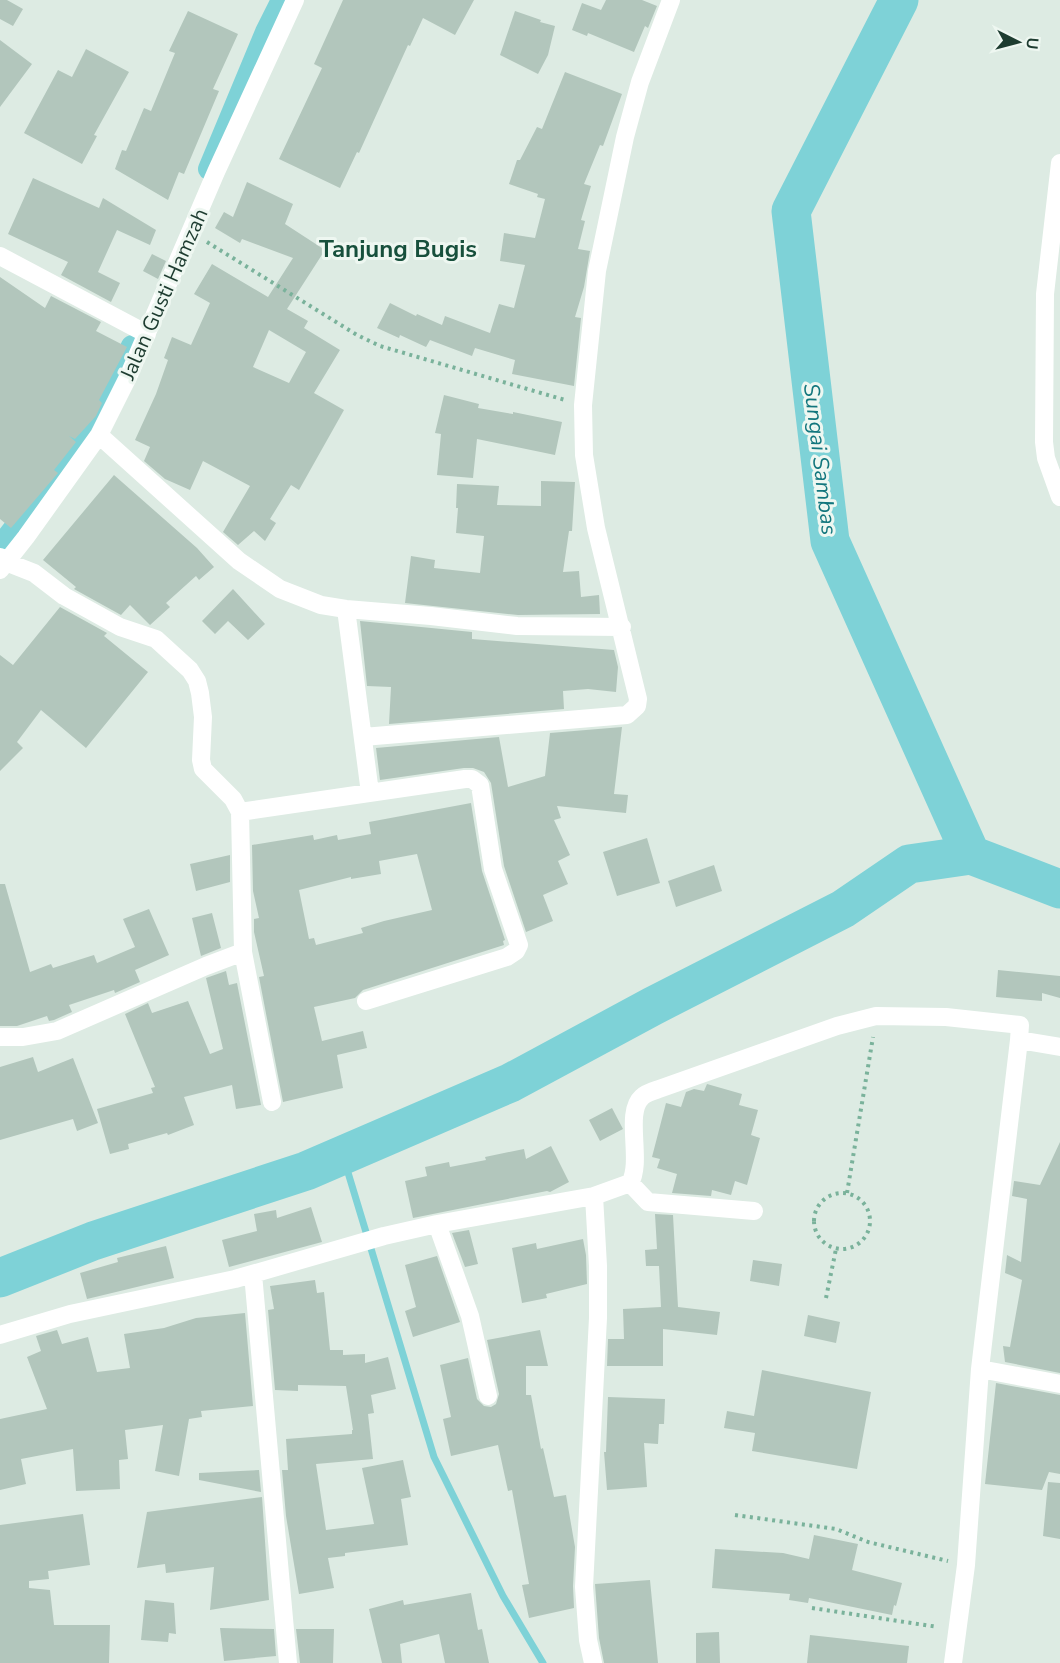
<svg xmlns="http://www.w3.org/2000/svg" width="1060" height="1663" viewBox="0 0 1060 1663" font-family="'Nunito Sans',sans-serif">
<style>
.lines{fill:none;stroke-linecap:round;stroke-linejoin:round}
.stream{stroke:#7ed2d7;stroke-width:7}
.canal{stroke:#7ed2d7;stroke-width:22}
.river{stroke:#7ed2d7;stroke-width:39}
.building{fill:#b2c6bc;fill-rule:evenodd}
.path{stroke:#7ab29b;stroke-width:4;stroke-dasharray:3 4.5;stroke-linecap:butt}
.minor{stroke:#fff;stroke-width:18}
.labels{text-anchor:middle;stroke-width:6;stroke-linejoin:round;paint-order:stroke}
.street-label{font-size:21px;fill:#1d3c30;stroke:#eef7f1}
.water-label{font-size:22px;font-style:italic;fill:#12767d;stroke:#eef7f1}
.quarter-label{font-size:24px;font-weight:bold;fill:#17503c;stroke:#eef7f1}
</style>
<rect width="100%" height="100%" fill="#ddebe3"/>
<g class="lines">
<path class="stream" d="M343,1156L434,1457L503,1596L543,1663"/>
<path class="canal" d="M209,169L266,32L282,0
M6,539L30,508L110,393L132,346"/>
<path class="river" d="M899,0L791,211L830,541L971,855L1060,889
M0,1278L93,1241L306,1171L510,1083L653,1006L843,909L909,864L971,855"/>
</g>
<path class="building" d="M0,0H7L23,9L13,26L0,19Z
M343,0H474L455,35L423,18L410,46L408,45L359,153L357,152L340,188L279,159L322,68L314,64Z
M606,0H642L657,6L648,28L645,26L634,52L588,33L587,36L572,30L582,3L601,10Z
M188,11L238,34L213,89L219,91L184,174L179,172L168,200L115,169L122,150L126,151L144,108L151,111L175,53L169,51Z
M515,11L541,20L540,22L555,26L548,55L538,74L500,55Z
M0,40L32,64L0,107Z
M86,49L129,72L94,135L97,136L82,164L24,133L58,70L72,77Z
M565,72L622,94L603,146L600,145L584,184L591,186L581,220L585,221L578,249L590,251L584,287L575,317L581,318L574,386L512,374L515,360L475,348L472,356L430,340L426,347L400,335L399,338L377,328L390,303L416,316L417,314L442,325L445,316L490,333L499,304L514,308L525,265L500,261L504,233L535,238L545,199L537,197L538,194L509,184L517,160H520L537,127L542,129Z
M33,178L99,208L103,198L156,230L150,245L117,230L98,272L120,283L111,302L61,275L68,262L8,234Z
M247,182L293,204L285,224L325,250L287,309L308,321L304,328L340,350L314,393L344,410L299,490L291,485L270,519L276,523L265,541L254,531L238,545L223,532L250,486L203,461L190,490L165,479L144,461L150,447L135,440L156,394L168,360L164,358L172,337L191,345L210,303L194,294L212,264L268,297L293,258L242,239L240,243L215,228L224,212L233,217ZM269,330L306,352L289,383L253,367Z
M152,254L166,261L158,279L143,271Z
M0,277L45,308L51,296L101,322L96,331L127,347L99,400L102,403L96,416L75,439L69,436L76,442L54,470L58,473L11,528L0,519Z
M444,395L479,404L478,408L513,414V412L562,422L555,455L477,439L473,478L437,475L441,434L435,433Z
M114,475L197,548L214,567L199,580L196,576L166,603L170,607L150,625L130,605L121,615L74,589L76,587L43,560Z
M541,481L575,482L572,531H569L563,572L579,571L581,597L599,595L600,614L518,615L405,603L411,556L435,560L434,568L480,573L484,536L456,533L458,508H456L457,484L499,486L497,505L541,506Z
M233,589L265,624L248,640L228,621L215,634L202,621Z
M60,607L107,633L104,636L148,672L86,748L41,710L17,742L23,748L0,771V655L13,665Z
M360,621L472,632V639L614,650L618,667L616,692L588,689L563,691L564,709L389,724L391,687L367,686Z
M622,727L614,794L628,795L626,813L557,806L561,818L554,820L570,855L558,861L568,884L543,895L553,921L526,932L504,866L491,783L484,772L473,768H464L380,780L376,748L499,737L508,787L545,776L550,733Z
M471,803L482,871L505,940L503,941L504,945L363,990L355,998L314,1007L322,1041L363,1031L367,1048L337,1055L343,1088L283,1102L259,977L264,976L254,932V919L259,918L253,891L252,845L313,835L314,840L337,835L338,840L371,834L369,822ZM417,854L432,910L384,921L361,928L363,933L316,945L314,938L309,939L299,890L351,877V879L381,874L379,861Z
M647,838L660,883L617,896L603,852Z
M230,855V882L196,891L190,864Z
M714,865L722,891L676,907L668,881Z
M0,884H5L30,972L51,964L53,968L94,955L97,963L135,947L123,919L149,909L169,955L135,970L140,982L115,993L114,990L69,1005L72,1012L54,1020L49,1021L47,1016L17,1026H0Z
M212,913L221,948L201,956L192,918Z
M998,970L1060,976V998L1042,993V1001L996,997Z
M226,971L229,985L237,983L261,1105L236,1109L232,1085L184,1097L194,1125L168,1135L167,1133L128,1144L129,1149L110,1154L97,1109L153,1093L151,1088L155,1087L125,1014L148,1003L152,1013L188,1001L210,1054L223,1049L206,978Z
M33,1057L38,1072L73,1058L98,1123L77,1131L73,1119L0,1140V1067Z
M707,1084L742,1094L739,1105L758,1110L751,1135L760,1138L747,1185L735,1181L731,1195L712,1190L711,1196L672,1193L677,1174L657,1168L660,1159L652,1157L666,1103L681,1107L686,1092L694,1089L704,1091Z
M612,1108L623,1129L600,1141L589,1120Z
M1060,1142V1373L1005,1362L1003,1346L1010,1347L1022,1280L1005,1273L1007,1255L1021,1262L1027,1199L1012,1196L1014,1181L1040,1185Z
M551,1146L569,1182L550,1192L547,1191L413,1218L405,1181L427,1176L425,1167L449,1162L450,1167L486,1160L485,1157L524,1149L526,1159Z
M311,1207L322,1242L229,1267L222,1240L257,1231L254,1214L276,1210L277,1218Z
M655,1214L673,1215L678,1307L720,1312L717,1335L663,1329V1366H607L608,1339H624L623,1309L661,1307L659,1266H646L645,1250L657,1249Z
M469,1230L478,1264L465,1267L452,1233Z
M583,1239L586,1255L587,1284L546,1294L547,1298L522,1303L512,1248L536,1243L537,1249Z
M166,1246L174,1278L87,1299L80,1273L118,1262L117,1258Z
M437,1256L460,1322L413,1337L405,1311L416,1307L405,1265Z
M753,1260L782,1264L779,1286L750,1281Z
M315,1280L317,1293L324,1292L330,1350H343V1355L365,1354V1363L388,1357L396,1389L371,1395L374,1413L368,1414L373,1459L316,1464L326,1530L374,1524L362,1468L403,1460L411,1497L401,1499L408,1545L345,1553V1556L328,1558L334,1588L299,1594L286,1516L282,1470H288L286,1439L352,1434V1430H353L346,1386L298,1385V1391L275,1390L268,1310L274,1309L270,1286Z
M245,1313L253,1406L201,1411L202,1417L189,1419L179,1476L155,1471L163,1425L125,1430L128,1459L119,1460L120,1489L76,1491L73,1449L21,1459L26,1484L0,1490V1419L47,1409L27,1357L41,1351L36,1336L57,1330L62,1344L88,1337L97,1372L130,1368L124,1334L164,1328L196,1318Z
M808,1315L840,1322L836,1343L804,1336Z
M540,1330L548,1366H526V1395H531L541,1449L543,1448L554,1497L566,1495L575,1547L573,1586L574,1608L529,1618L522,1585L529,1584L512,1490L508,1491L498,1445L451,1456L443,1419L451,1417L440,1365L468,1358L477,1399L484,1406L491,1407L496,1404L499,1394L487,1340Z
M762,1370L871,1392L857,1469L752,1451L755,1433L724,1428L727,1411L754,1416Z
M996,1383L1060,1395V1474L1049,1472L1042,1490L985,1484Z
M608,1397L665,1399L664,1424H659L658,1444L644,1443L647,1487L607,1490L604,1452H606Z
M259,1470L261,1492L199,1480V1473Z
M1048,1482L1060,1483V1539L1043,1536Z
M262,1497L269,1600L210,1610L214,1567L166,1573L165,1564L137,1568L147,1512Z
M83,1514L90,1565L48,1571L49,1579L29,1581V1588L50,1590L54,1625H110L109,1663H0V1525Z
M814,1535L858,1544L852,1570L902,1583L896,1606L894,1605L892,1615L809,1598L808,1603L789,1600L790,1594L712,1588L715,1549L783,1553L809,1559Z
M650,1580L658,1663H604L599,1638L595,1584Z
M471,1593L478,1630L482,1629L489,1663H445L439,1634L400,1644L402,1663H382L369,1609L403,1600L404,1605Z
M145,1600L174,1603L176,1634L169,1633L168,1642L141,1640Z
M220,1628L274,1629L276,1656L224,1661Z
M296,1629H334L333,1663H300Z
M719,1632L720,1663H696V1633Z
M810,1635L909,1646L907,1663H807Z"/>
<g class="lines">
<path class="path" d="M207,242L357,335L380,346L565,400
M814 1221a28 28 0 1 1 56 0a28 28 0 1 1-56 0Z
M847,1193L873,1037
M826,1298L836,1249
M735,1515L836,1529L868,1542L948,1561
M812,1608L938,1627"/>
<path class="minor" d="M1060,163L1045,294L1044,442L1046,458L1060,497
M0,256L147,334
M99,435L239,561L280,589L321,605L346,609L431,616L517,626L622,627
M0,557L6,562L34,573L64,596L120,627L156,639L190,670L197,681L200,693L203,717L201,760L203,769L233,799L240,812L243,952L272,1102
M0,570L26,537L99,435L128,377L216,172L295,0
M346,609L370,793
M363,737L627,715L637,706L638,699L596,528L584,455L583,405L597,271L625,137L640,82L671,0
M240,812L465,779H472L480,785L493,869L519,945L516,951L507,957L366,1001
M0,1037H23L57,1031L206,966L243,952
M1019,1040L1060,1047
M630,1183L648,1202L754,1211
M594,1196L630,1183C643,1161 624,1113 642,1097C646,1093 653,1091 659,1089L837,1026L876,1016L946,1017L1020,1025L1019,1040L980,1369L966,1565L953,1663
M437,1224L470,1316L488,1396
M253,1274L288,1663
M0,1335L70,1314L235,1279L384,1236L437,1224L594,1196L598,1266V1318L584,1587L588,1640L593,1663
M980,1369L1060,1384"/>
</g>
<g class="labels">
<g class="street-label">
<text transform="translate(164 294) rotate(-66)" y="7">Jalan Gusti Hamzah</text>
</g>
<g class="water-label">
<text transform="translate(821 459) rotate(83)" y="8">Sungai Sambas</text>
</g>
<g class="quarter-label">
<text x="398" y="257">Tanjung Bugis</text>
</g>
</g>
<g transform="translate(1018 42) rotate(96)" stroke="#eef7f1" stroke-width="4.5" paint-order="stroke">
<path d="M0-4.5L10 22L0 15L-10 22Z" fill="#1d3c30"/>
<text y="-9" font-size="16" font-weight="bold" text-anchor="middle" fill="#1d3c30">U</text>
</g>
</svg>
